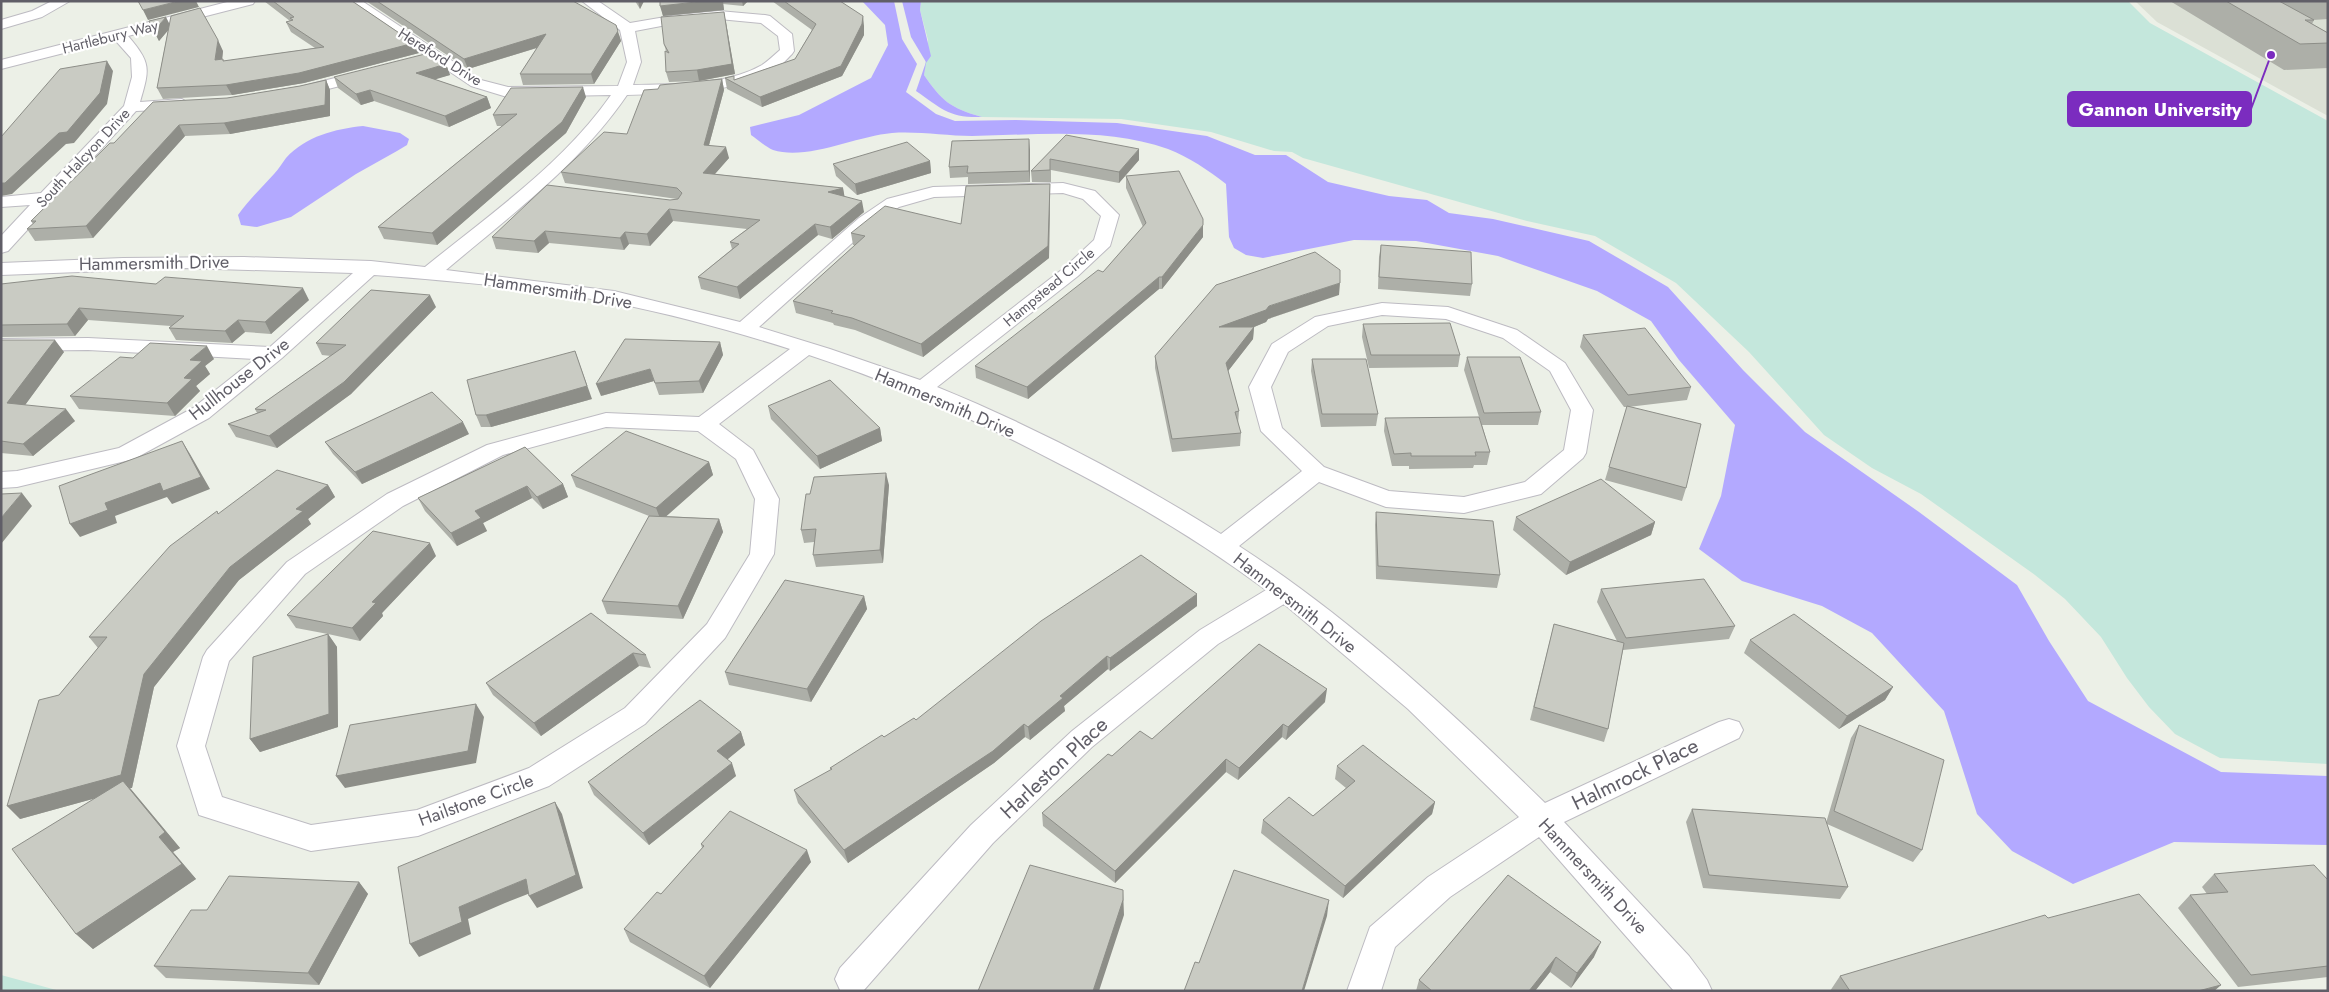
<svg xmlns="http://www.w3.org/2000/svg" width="2329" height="992" viewBox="0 0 2329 992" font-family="Jost,sans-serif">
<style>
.education{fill:#dbe0d5}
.green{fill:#c4e7dc}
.water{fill:#b3a9ff}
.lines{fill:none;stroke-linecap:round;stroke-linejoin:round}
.minor-casing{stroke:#bdbbc2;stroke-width:2}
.minor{fill:#fff;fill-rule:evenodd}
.wall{fill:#adafa8}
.shaded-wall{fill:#8d8e88}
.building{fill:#c9cbc3;stroke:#8d8e88}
.labels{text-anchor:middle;stroke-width:4.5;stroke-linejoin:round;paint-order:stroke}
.far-street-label{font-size:15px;fill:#605e67;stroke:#fff}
.street-label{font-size:18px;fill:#605e67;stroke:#fff}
.near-street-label{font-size:21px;fill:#605e67;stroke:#fff}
.leader{fill:none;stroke:#7b2cbf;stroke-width:2}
.callout-dot{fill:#7b2cbf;stroke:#fff;stroke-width:2}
.callout{fill:#7b2cbf;stroke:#7b2cbf;stroke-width:2}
.callout-label{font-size:19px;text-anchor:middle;font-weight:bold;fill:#fff}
</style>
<rect width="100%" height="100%" fill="#ecf0e7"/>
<path class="education" d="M2135,1H2328V116L2157,22Z"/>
<path class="green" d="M921,1H2128L2150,23L2328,121V764L2220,758L2175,734L2149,707L2127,678L2101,637L2065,599L2035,575L1921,494L1872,468L1824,435L1749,352L1676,283L1595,236L1527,221L1303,158L1292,152L1274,151L1211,132L1121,119L982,117C950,108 942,101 924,75L928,40L920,10Z
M1,975L60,991H1Z"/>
<path class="water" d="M862,1H894L902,39L917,64L906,92L936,114L955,121L1015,120L1117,123L1207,136L1255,155H1286L1328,182L1389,196L1427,200L1449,213L1493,219L1589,241L1668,287L1743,370L1805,432L1919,512L2017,585L2049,641L2088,701L2221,772L2328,776V845L2174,842L2073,884L2012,851L1977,814L1944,711L1872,633L1822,606L1742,581L1699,549L1721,496L1735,425L1679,360L1651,321L1597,291L1498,256L1416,241L1354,240L1263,258L1246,255L1234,248L1229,237L1226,184C1208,170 1189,157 1168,149C1106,127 1036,135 972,136C946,136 918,131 892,133C856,136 807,161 773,150C766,147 758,140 751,135L750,127L799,115L871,78L888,45L885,25Z
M902,1H921L920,10L931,56L926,63L924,75C942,101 950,108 982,117C949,118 942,109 916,91L926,62L911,37Z
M363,126L400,133L409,139L407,145L397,151L356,174L291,217L257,227L241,225L238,215C249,200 262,187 274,174C279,169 282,163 286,158C306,136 335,129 363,126Z"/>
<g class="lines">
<defs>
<path id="minor" d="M52,1H70L42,17L1,29V20L32,11Z
M231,1H255L253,4L128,36C151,63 150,68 140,102L182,99L190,104L182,109L136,111L8,251L1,253V236L30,205L1,207V197L41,193L124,106L132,77L131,58L115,40L1,69V60Z
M345,1H362L481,80L508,87L618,86L627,62L620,30L582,1H598L630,23L677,15L719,11L765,15L770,16L792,34L794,51L792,54C786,60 779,68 772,72C728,94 675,93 627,95C580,164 510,216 446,270L614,291L740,322L859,218L887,199L933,187L1063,183L1095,191L1119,215L1110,246L1078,276L937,387C1033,426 1134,479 1221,534L1302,471L1261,431L1249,387L1272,344L1315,317L1382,303L1448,307L1517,330L1565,363L1593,410L1586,453L1583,458L1541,494L1533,496L1464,513L1386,507L1319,482L1239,546C1350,618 1450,710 1545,803L1719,722L1729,719L1739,722L1743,730L1739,738L1564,822L1689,956L1707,980L1712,991H1674L1539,837L1450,897L1395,947L1381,991H1347L1370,927L1428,877L1519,817L1408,709L1284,604L1218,644L1092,747L993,843L864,990H840L835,979L840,968L971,825L1072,731L1200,630L1266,590C1200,541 1129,499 1056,462C976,420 895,383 809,355L719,424L753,450L779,499L774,554L725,638L645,724L549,786L418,836L311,851L199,815L177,746L203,657L207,650L287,562L387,494L487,445L606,413L699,417L790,349C733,331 675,315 615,303C535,288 454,281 374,275L282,358L209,418L134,459L17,487L1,488V472L17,471L119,448L193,408L255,359L88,350L1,351V339L88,338L270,347L353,273L184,268L1,275V263L123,258L244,257L371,261L425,267C489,215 563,164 611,95L507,97L471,86ZM719,19L761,23L778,36L780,50C774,55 768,61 762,65C725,86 675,84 633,85L641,62L635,31L677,23ZM1063,193L1083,199L1101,216L1094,240L1064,268L920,380L830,349L759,327L871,226L899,207L934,197ZM1382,315L1446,319L1503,338L1550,371L1571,410L1564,450L1525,482L1464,497L1389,491L1324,467L1282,428L1271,387L1288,352L1328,326ZM606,427L698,431L736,459L755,499L750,554L707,624L625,708L529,768L417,810L311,825L222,797L205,746L229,661L305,574L403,506L503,455Z
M366,70L371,72L374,75L371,78L297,97L289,92L292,89Z"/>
</defs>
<use href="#minor" class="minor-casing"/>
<use href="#minor" class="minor"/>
</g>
<path class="wall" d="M264,1H352L414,43L419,53L304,83L232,95L163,99L157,88L168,30L159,41L149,21L169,24L223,51L222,59L224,61L315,48L291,32L286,22L290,21Z
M366,1H573L619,35L621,41L594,84L523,85L520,74L537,48L468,69Z
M635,1H644L640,9Z
M660,1H748L743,6L723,4L724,10L663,16Z
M772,1H840L864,26V35L842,76L762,107L727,89L725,78L734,80L795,59L812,30Z
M2170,1H2328V19L2313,20H2314L2312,24L2328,33V68L2284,70Z
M726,22L735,74L699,81L669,82L666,72V51L664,44Z
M446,64L450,75L434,79L487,97L491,108L449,127L374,101L361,105L338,88L334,77Z
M722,79L724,90L709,145L729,158L715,174L843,188L844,196L864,212L832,239L818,235L740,299L701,289L698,277L732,249L730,242L747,229L673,221L650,246L629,244L624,250L549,243L538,253L496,249L492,237L677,199L565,183L561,172L627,134L658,89Z
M326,80L330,90V116L230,134L185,136L93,238L35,241L27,229L33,224L31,221L114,143L227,98L300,86Z
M586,97L566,133L437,245L384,239L378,227L502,126H497L493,115Z
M1066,135L1139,160L1119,183L1051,170V182H1032L1031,171Z
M1030,150V182L968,184V177L950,178L949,167Z
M930,161L931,173L857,195L836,176L833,164Z
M1126,176L1203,237L1162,289H1159L1028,399L976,378L975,366L1103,272L1143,227L1126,188Z
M1050,184V195L1049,258L923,357L855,330L834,325L833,323L796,313L793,301L855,245H853L851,233L961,224Z
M1381,245L1472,284L1470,296L1378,289L1379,257Z
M1,284L309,300L271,334L245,332L232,343L176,340L169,328L171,326L88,320L75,336L1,337Z
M1339,295L1268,319L1266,322L1254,327L1253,339L1228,371L1239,411L1238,424L1241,433L1240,446L1172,452L1155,368V356Z
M436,307L351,394L277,448L236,437L228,424L257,413L255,409L331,356L322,355L316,343Z
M1363,324L1460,355L1458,367L1369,368L1362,337Z
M1583,335L1691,387L1687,400L1628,407L1686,488L1682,501L1605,480L1627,407H1624L1580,347Z
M1,340L64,352L25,405L75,421L33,456L1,453Z
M720,342L723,355L703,393L659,395L654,381L601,396Z
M1467,357L1541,412L1538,425H1482L1490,452L1487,465H1474L1473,468L1409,469V466H1392L1384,431L1385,418L1481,423L1464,370Z
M133,358L214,359L205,366L210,374L196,386L200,391L175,416L79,409L70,396Z
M1312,359L1378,414L1376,426L1321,427L1311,371Z
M592,399L491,427H481L476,415Z
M768,406L880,428L882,441L820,469L771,419Z
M469,434L362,484L333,454L325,442Z
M525,447L563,484L568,497L543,509L532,498L483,523L487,531L457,546L425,511L418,498Z
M709,462L713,475L665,516L719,519L723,532L683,619L607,614L602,601L649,516L576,487L571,475Z
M328,485L335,497L308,519L311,524L239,580L154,687L132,788H130L180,848L173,852L196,879L93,949L76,934L96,798L20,819L59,695L98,648L89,637L219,514Z
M889,485L883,563L816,567L813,555L814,542L804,543L801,530Z
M1376,512L1500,575L1497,588L1376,579L1375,525Z
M1516,517L1655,522L1651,535L1566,575L1513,530Z
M436,556L382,613L383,616L360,641L328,634L337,647L338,727L260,752L250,739L328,634L296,628L287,615Z
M1601,589L1735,626L1729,639L1623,650L1608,729L1604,742L1530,720L1554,624L1617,641L1597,602Z
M1197,594V606L1110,671L1108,669L1064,706L1065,711L1030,740L1025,737L994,763L848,863L798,803L794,790L831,770L830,768L884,737L916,720Z
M864,596L867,609L811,702L729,685L725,672Z
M591,613L646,655L651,668L639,666L541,736L493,695L486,683Z
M1750,640L1893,687L1885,700L1839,729L1744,653Z
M1325,702L1286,740L1282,737L1238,780L1226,772L1115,883L1043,826L1042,813L1112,756L1152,739Z
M1859,725L1922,850L1913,862L1827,824L1848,887L1840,899L1703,888L1686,822L1692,809L1826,823L1851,738Z
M741,732L745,745L727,759L736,776L649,845L594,795L588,782Z
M1337,766L1435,802L1432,814L1343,898L1261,833L1263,820L1313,816L1346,788L1335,779Z
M701,844L811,862L710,988L630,942L624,929L661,894L702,848Z
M2214,874L2328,880V977L2238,987L2178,908L2190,895L2207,894L2202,887Z
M1508,875L1594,957L1571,988L1550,972L1535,991H1416L1419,980Z
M359,882L368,894L319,985L166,978L154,966L207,910Z
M2048,918L2221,985L2214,991H1830L1840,976Z"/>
<path class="shaded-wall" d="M179,1H196L199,7L148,20L143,10Z
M638,1H644L640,9Z
M705,1H723L724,10L663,16L660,6Z
M742,1H748L743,6Z
M724,12L735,74L699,81L697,70Z
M863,16L864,26V35L842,76L762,107L760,97Z
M166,17L171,27L159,41L154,31Z
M616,25L621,41L594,84L591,74Z
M546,34L549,44L468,69L464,59Z
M218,40L223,51L221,70L215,60Z
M414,43L419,53L304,83L232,95L226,85Z
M107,61L113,71L107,104L74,143L66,144L12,194L1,196V183Z
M446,64L450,75L420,84L416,73Z
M722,79L724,90L706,156L704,145Z
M326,80L330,90V116L230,134L224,123Z
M583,87L586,97L566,133L437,245L432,233Z
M370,90L374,101L361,105L356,94Z
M487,97L491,108L449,127L445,116Z
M179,125L185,136L93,238L86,226Z
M1029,139L1030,150V182L1029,171Z
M726,147L729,158L706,184L703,173Z
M1139,149V160L1119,183V172Z
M930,161L931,173L857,195L855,184Z
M1050,184V195L1049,258L923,357L921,344Z
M843,188L845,199L828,192Z
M862,201L864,212L832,239L830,227Z
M669,209L673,221L650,246L647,234Z
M815,224L818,235L740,299L737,287Z
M1203,225V237L1162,289V277Z
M545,231L549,243L538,253L534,241Z
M625,232L629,244L624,250L620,238Z
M1159,277V289L1028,399L1027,387Z
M1340,283L1339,295L1268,319L1266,322L1254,327L1253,339L1225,375L1219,327L1269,306Z
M303,288L309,300L271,334L265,322Z
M430,295L436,307L351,394L277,448L269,436Z
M79,308L88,320L75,336L67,324Z
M238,320L245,332L232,343L225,331Z
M55,340L64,352L17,416L1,401Z
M720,342L723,355L703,393L699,381Z
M207,346L214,359L205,366L210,374L196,386L200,391L175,416L167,403L184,378L190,360Z
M575,351L592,399L491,427L486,415Z
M650,369L654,381L601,396L596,384Z
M66,409L75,421L33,456L23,444Z
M463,422L469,434L362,484L355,472Z
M880,428L882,441L820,469L817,456Z
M182,441L190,454L210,489L172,504L167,497L142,506L115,516L117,523L80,537L70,524L105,503Z
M709,462L713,475L661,521L656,508Z
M886,473L889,485L883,563L880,550Z
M563,484L568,497L543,509L537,497Z
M328,485L335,497L308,519L311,524L239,580L154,687L132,788H130L180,848L173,852L196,879L93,949L76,934L159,837L129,789L20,819L7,806L144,674L230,567L296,509Z
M527,486L532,498L483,523L487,531L457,546L451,533L475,511Z
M22,493L32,506L1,544V518Z
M719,519L723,532L683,619L678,606Z
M1655,522L1651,535L1566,575L1570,562Z
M430,543L436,556L382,613L383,616L360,641L352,628L372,602Z
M1197,594V606L1110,671V658Z
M864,596L867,609L811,702L807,689Z
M328,634L337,647L338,727L260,752L250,739Z
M633,653L639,666L541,736L534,723Z
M1107,656L1108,669L1064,706L1065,711L1030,740L1028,727L1060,696Z
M1893,687L1885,700L1839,729L1847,716Z
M1327,689L1325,702L1286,740L1288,727Z
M476,704L484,717L476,763L345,788L336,776Z
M1024,724L1025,737L994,763L848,863L844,850Z
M1283,724L1282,737L1238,780L1239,768Z
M741,732L745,745L722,764L717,751Z
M1226,759V772L1115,883V871Z
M732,763L736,776L649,845L643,833Z
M555,802L562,814L583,888L537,908L529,896Z
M1435,802L1432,814L1343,898L1345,886Z
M807,850L811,862L710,988L704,976Z
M526,879L533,892L505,903L468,919L471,934L419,957L410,944L459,907L497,891Z
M359,882L368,894L319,985L308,973Z
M1123,890L1124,915L1099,991H1093Z
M1329,900L1327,916L1304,991H1302Z
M1601,942L1594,957L1571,988L1577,973Z
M1556,957L1550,972L1535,991H1529Z
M2221,985L2214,991H2198Z"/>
<path class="building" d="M138,1H179L143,10Z
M273,1H352L414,43L299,73L226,85L157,88L171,16L200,8L218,40L215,60L223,59V61L324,47L286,22L293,20L290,18L294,17Z
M377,1H573L616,25L618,31L591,74H520L546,34L464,59Z
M660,1H705L660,6Z
M784,1H840L863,16L862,24L841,66L760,97L725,78L734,76V80L795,59L816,24Z
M2226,1H2279L2314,20H2305L2328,33V43L2300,44Z
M724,12L732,64L697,70L666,72L665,51L669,53L664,44L661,17Z
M166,17L154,31L149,21Z
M429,53L446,64L416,73L487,97L445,116L370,90L356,94L334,77Z
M107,61L100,93L67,132L59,133L5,183H1V137L60,69Z
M722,79L704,145L726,147L703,173L843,188L828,192L862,201L830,227L815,224L737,287L698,277L739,244L730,242L760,220L669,209L647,234L625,232L620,238L545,231L534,241L492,237L547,185L670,200L678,199L682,193L677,188L561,172L604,132L627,134L644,90L658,89L660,85Z
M326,80L325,105L224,123L179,125L86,226L27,229L36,221H31L110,143H114L153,102L227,98L300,86Z
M583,87L562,122L432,233L378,227L517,114L493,115L511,88Z
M1066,135L1139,149L1119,172L1050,159V170L1031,171Z
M1029,139V171L967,173L968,166L949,167L952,141Z
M907,142L930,161L855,184L833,164Z
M1179,171L1203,219V225L1162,277H1159L1027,387L975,366L1098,270L1103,272L1146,223L1126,176Z
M1050,184L1048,246L921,344L852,318L831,313L833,311L793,301L865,236L851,233L885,206L961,224L966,186Z
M1381,245L1471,252L1472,284L1379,277Z
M1315,252L1340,270V283L1269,306L1266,310L1219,327H1254L1226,363L1239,411L1235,412L1241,433L1172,439L1155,356L1216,285Z
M72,276L156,284L165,277L303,288L265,322L238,320L225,331L169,328L184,316L79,308L67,324L1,325V284Z
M371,290L430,295L344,382L269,436L228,424L266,410L255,409L346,345L316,343Z
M1450,323L1460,355H1371L1363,324Z
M1645,328L1691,387L1628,395L1583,335Z
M625,339L720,342L699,381L655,383L650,369L596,384Z
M1,340H55L7,403L66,409L23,444L1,441V388L2,387H1Z
M150,343L207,346L190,360L202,361L184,378L192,379L167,403L70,396L120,357L133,358Z
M575,351L587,386L486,415H476L467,380Z
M1467,357H1520L1541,412L1484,413Z
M1312,359H1366L1378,414H1322Z
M830,380L880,428L817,456L768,406Z
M432,392L463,422L355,472L325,442Z
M1627,406L1701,424L1686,488L1609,467Z
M1479,417L1490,452H1475L1476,456H1411V453L1394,454L1385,418Z
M626,431L709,462L656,508L571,475Z
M182,441L201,477L163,491L160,483L133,493L105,503L108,510L70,524L59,486Z
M525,447L563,484L537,497L527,486L475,511L481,518L451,533L418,498Z
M277,470L328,485L296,509L303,511L230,567L144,674L121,775L7,806L39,700L59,695L107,637H89L170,546L217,511L218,514Z
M886,473L880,550L813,555L816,529L801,530L806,494H810L814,477Z
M1601,479L1655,522L1570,562L1516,517Z
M22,493L1,518V494Z
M1376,512L1493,521L1500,575L1378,566Z
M649,516L719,519L678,606L602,601Z
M373,531L430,543L372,602L376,603L352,628L287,615Z
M1141,555L1197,594L1110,658L1107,656L1060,696L1063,698L1028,727L1024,724L993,751L844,850L794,790L832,769L830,768L882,735L884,737L914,718L916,720L1041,621Z
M1704,579L1735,626L1626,638L1601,589Z
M785,580L864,596L807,689L725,672Z
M591,613L646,655L633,653L534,723L486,683Z
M1794,614L1893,687L1847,716L1750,640Z
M1554,624L1624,643L1608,729L1534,707Z
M328,634L329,714L250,739L253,657Z
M1259,644L1327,689L1288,727L1283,724L1239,768L1226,759L1115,871L1042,813L1108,754L1112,756L1140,731L1152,739Z
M700,700L741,732L717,751L732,763L643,833L588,782Z
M476,704L468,751L336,776L350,725Z
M1859,725L1944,760L1922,850L1834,811Z
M1363,745L1435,802L1345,886L1263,820L1289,797L1313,816L1355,781L1337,766Z
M123,781L165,832L159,837L182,864L76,934L12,849Z
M555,802L576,875L529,896L526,879L497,891L459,907L462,922L410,944L398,867Z
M1692,809L1825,818L1848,887L1709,875Z
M730,811L807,850L704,976L624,929L657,892L661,894L704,846L701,844Z
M1030,865L1123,890V900L1093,991H978Z
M2314,865L2328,880V966L2251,975L2190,895L2228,892L2214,874Z
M1234,870L1329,900L1302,991H1184L1195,962L1199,963Z
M1508,875L1601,942L1577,973L1556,957L1529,991H1432L1419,980Z
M229,876L359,882L308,973L154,966L191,910H207Z
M2139,894L2221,985L2198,991H1850L1840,976L2045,915L2048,918Z"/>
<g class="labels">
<g class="far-street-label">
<text transform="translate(110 37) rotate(-14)" y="5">Hartlebury Way</text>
<text transform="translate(440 57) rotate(32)" y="5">Hereford Drive</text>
<text transform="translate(83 158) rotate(-47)" y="5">South Halcyon Drive</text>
<text transform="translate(1049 287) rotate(-40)" y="5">Hampstead Circle</text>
</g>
<g class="street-label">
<text transform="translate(154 263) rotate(-1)" y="6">Hammersmith Drive</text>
<text transform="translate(558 291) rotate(9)" y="6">Hammersmith Drive</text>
<text transform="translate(239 379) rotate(-38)" y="6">Hullhouse Drive</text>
<text transform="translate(945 403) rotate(23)" y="6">Hammersmith Drive</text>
<text transform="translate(1295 603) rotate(38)" y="6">Hammersmith Drive</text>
<text transform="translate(476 800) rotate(-20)" y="6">Hailstone Circle</text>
<text transform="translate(1593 876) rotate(47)" y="6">Hammersmith Drive</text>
</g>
<g class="near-street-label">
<text transform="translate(1054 768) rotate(-43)" y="7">Harleston Place</text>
<text transform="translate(1635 774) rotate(-26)" y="7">Halmrock Place</text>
</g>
</g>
<path class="leader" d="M2271 55L2251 109"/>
<circle class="callout-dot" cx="2271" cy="55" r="5"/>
<rect class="callout" x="2068" y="92" width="183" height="34" rx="5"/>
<g class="callout-label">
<text x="2160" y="116">Gannon University</text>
</g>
<rect width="2329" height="992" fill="none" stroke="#605e67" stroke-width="5"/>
</svg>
